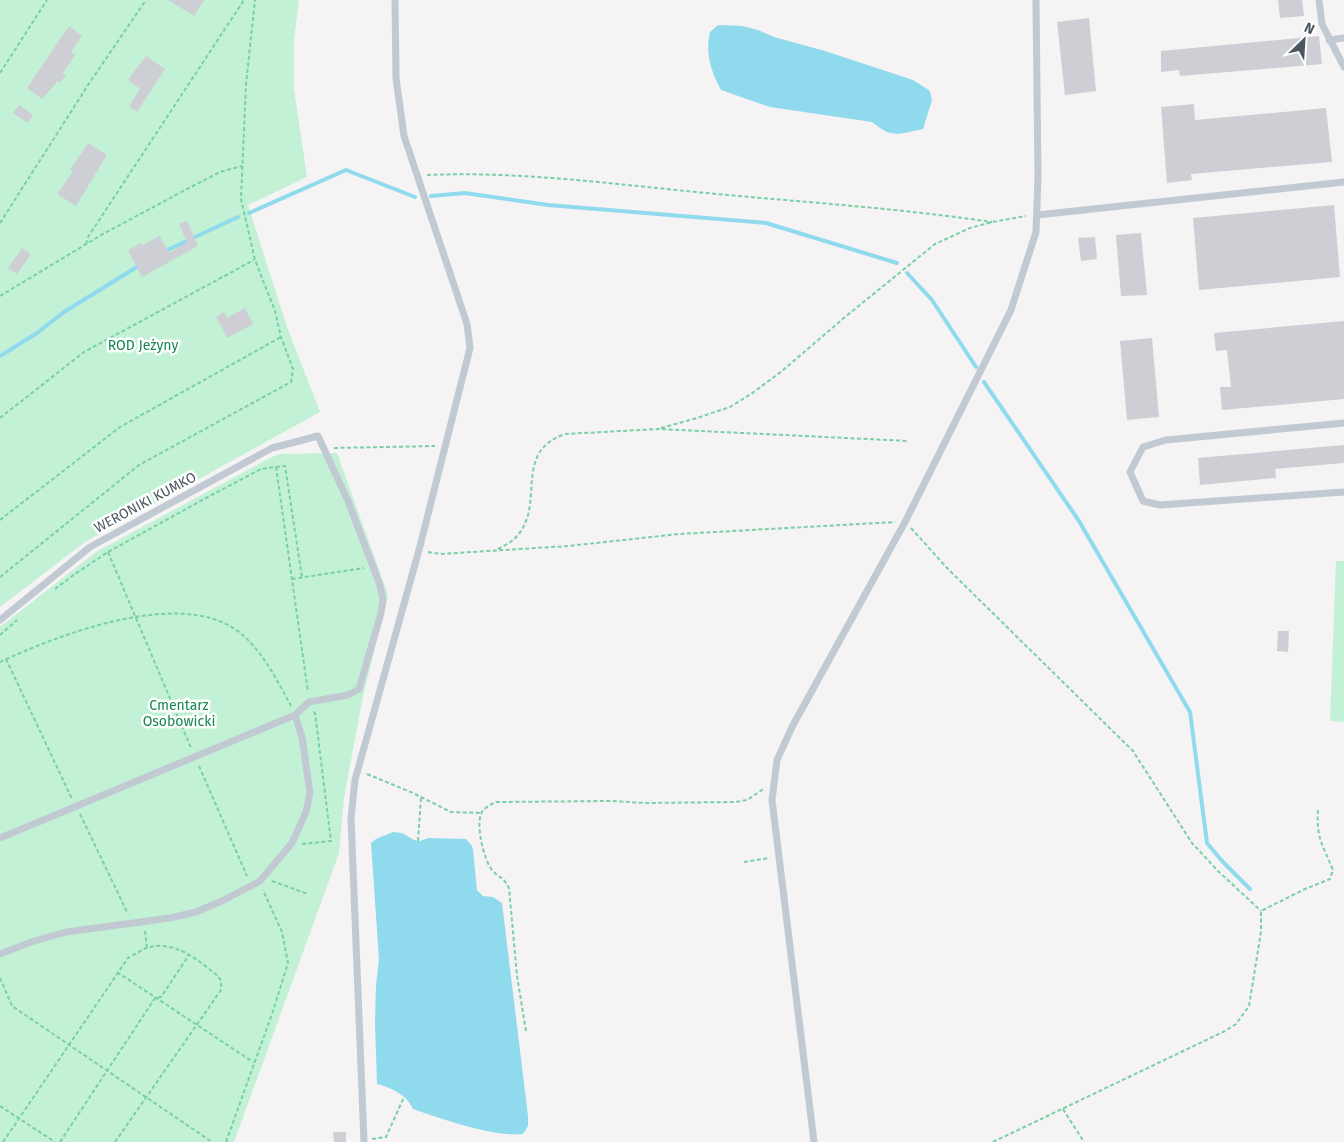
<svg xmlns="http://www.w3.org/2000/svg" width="1344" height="1142" viewBox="0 0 1344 1142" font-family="'Fira Sans',sans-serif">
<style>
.green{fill:#c3f1d5}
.water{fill:#90daee}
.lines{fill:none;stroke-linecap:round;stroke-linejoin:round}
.stream{stroke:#90daee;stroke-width:4}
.building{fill:#cdcfd5}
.path{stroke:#7ad0a6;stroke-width:2;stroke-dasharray:4 2.5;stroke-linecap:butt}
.service{stroke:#c1cad2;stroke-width:7}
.labels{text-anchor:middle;stroke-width:5;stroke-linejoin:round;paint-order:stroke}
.park-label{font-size:14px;fill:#17864f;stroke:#fff}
.street-label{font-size:14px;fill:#4a5661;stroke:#fff}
</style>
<rect width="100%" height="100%" fill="#f5f3f3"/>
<path class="green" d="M0,0H299L294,40V89L307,177L248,205L287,327L320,412L85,542L0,607Z
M337,453L388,595L363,696L344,798L339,853L234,1142H0V627L96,552L266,460L279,454Z
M1336,561H1344V722L1330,721Z"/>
<path class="water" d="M718,25L742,26L758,30L774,37L825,51L913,80L930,91L932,100L923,129C898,134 893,139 872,122L770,107L721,90C711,71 705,54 710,32Z
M393,832L402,833L414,840L420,841L428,838L466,839L472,846L473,850L477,890L483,896L493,897L502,903L528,1116V1126L523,1134C493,1137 442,1119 413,1109C406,1094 392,1088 377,1084L375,1023L376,985L379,959L371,843L376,839Z"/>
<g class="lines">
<path class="stream" d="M431,196L465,193L548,205L766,223L897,263
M249,213L346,170L415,197
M163,252L238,217
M907,273L932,300L976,367
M0,356L37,333L64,312L140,265
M984,382L1079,521L1190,712L1207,843L1222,861L1250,889"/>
</g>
<path class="building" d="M168,0H204L194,16Z
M1278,0H1302L1304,16L1280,18Z
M1089,18L1096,91L1065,95L1057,22Z
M69,26L82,36L71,52L75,55L63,73L66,75L60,83L58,81L42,99L27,88Z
M1319,36L1322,64L1180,76L1179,70L1161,72V51Z
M146,56L165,69L137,112L129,106L140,89L128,80Z
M1194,104L1195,120L1326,108L1332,162L1191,174L1192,180L1167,183L1161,107Z
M19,105L33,115L28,123L13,113Z
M88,143L107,155L76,206L57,194L73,172L70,170Z
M1334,205L1340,277L1199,290L1193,218Z
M187,221L198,246L142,277L128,250L141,243L142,245L160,236L169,253L187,242L179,224Z
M1141,233L1147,295L1121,296L1116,235Z
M1095,237L1097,259L1081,261L1078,238Z
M22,248L31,254L17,274L8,268Z
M245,308L253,324L227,338L216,317L224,312L227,318Z
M1344,321V399L1222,410L1220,387H1231L1227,350L1216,351L1214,333Z
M1152,338L1159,417L1127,420L1120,341Z
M1344,445V463L1275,469L1276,478L1200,485L1198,458Z
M1278,631H1289L1288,652L1277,651Z
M333,1132H346V1142H334Z"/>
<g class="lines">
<path class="path" d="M0,73L47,0
M427,175C520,171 613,184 706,193C801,202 897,208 992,222
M0,223L90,82L146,0
M86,244L88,237L244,0
M0,296L103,234L187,189L220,172L242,166
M0,418L84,352L254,260
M661,428L697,418L730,407L751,394L782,371L845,317L935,244L970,228L992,222L1026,216
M334,448L435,446
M276,467L285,466L302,577
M0,520L120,427L281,337
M911,528L948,569L1133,751L1192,843L1217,870L1261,911
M498,549C505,545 512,542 517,536C546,504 512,452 565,434L659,429L908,441
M108,552L191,748
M428,552L440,554L568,546L679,534L895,522
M0,577L139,465L291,382L293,369L281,337L275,311L255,260L241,199L246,84L255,0
M292,579L364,568
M55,589L75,574L108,552L206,498L261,469L276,467L308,692
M0,635L17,620
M6,659L72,799
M0,662C58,635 181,587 239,632C262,650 277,680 291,706
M199,766L247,876
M367,774L413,793L451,812L481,813
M80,814L128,914
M418,841L421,797
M302,844L331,841L315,713L313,711
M744,862L769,858
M272,881L308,894
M145,931L147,948
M117,972L253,1062
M0,978L12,1006L212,1142
M526,1031L517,976L509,888C502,875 501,880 493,871C484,862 476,826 481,814C483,808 490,805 496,802L611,801L645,803L735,802L747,800L765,788
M0,1106L55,1142
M1063,1109L1084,1142
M372,1139L386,1137L404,1097
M3,1142L128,958C134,955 140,951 146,948C174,939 198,960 218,976L221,981V990L115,1142
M60,1142L155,998L161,997L189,955
M226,1142L272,1014L288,963L282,932L263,890
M993,1142L1225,1031L1236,1024L1249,1006L1261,932V911L1305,889L1330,879L1333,870C1323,845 1316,839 1318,810"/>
<path class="service" d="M1319,0L1322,24L1344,67
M1329,40L1344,38
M1037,215L1344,182
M1344,423L1166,440L1143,447L1130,472L1143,501L1160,505L1344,492
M0,620L90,547L272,448L318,436L348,501L380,585L383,600L381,613L359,689L348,695L309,702L295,715L0,838
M0,954L34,941L66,932L170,918L196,912L224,900L260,881L292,843L306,812L310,793L302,737L295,715
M364,1142L351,818L355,780L419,550L470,348L467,324L404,136L396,78L395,0
M814,1142L772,800L777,760L792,727L905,522L1011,310L1036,232L1038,177L1036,0"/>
</g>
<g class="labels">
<g class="park-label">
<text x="143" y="350">ROD Jeżyny</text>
<text x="179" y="710">Cmentarz<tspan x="179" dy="16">Osobowicki</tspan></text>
</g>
<g class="street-label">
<text transform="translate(145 502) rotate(-28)" y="5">WERONIKI KUMKO</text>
</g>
</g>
<g transform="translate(1304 40) rotate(25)" stroke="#ffffff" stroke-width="4" paint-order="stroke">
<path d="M0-4L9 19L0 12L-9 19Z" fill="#4a5661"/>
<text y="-8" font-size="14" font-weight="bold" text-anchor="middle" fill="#4a5661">N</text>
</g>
</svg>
